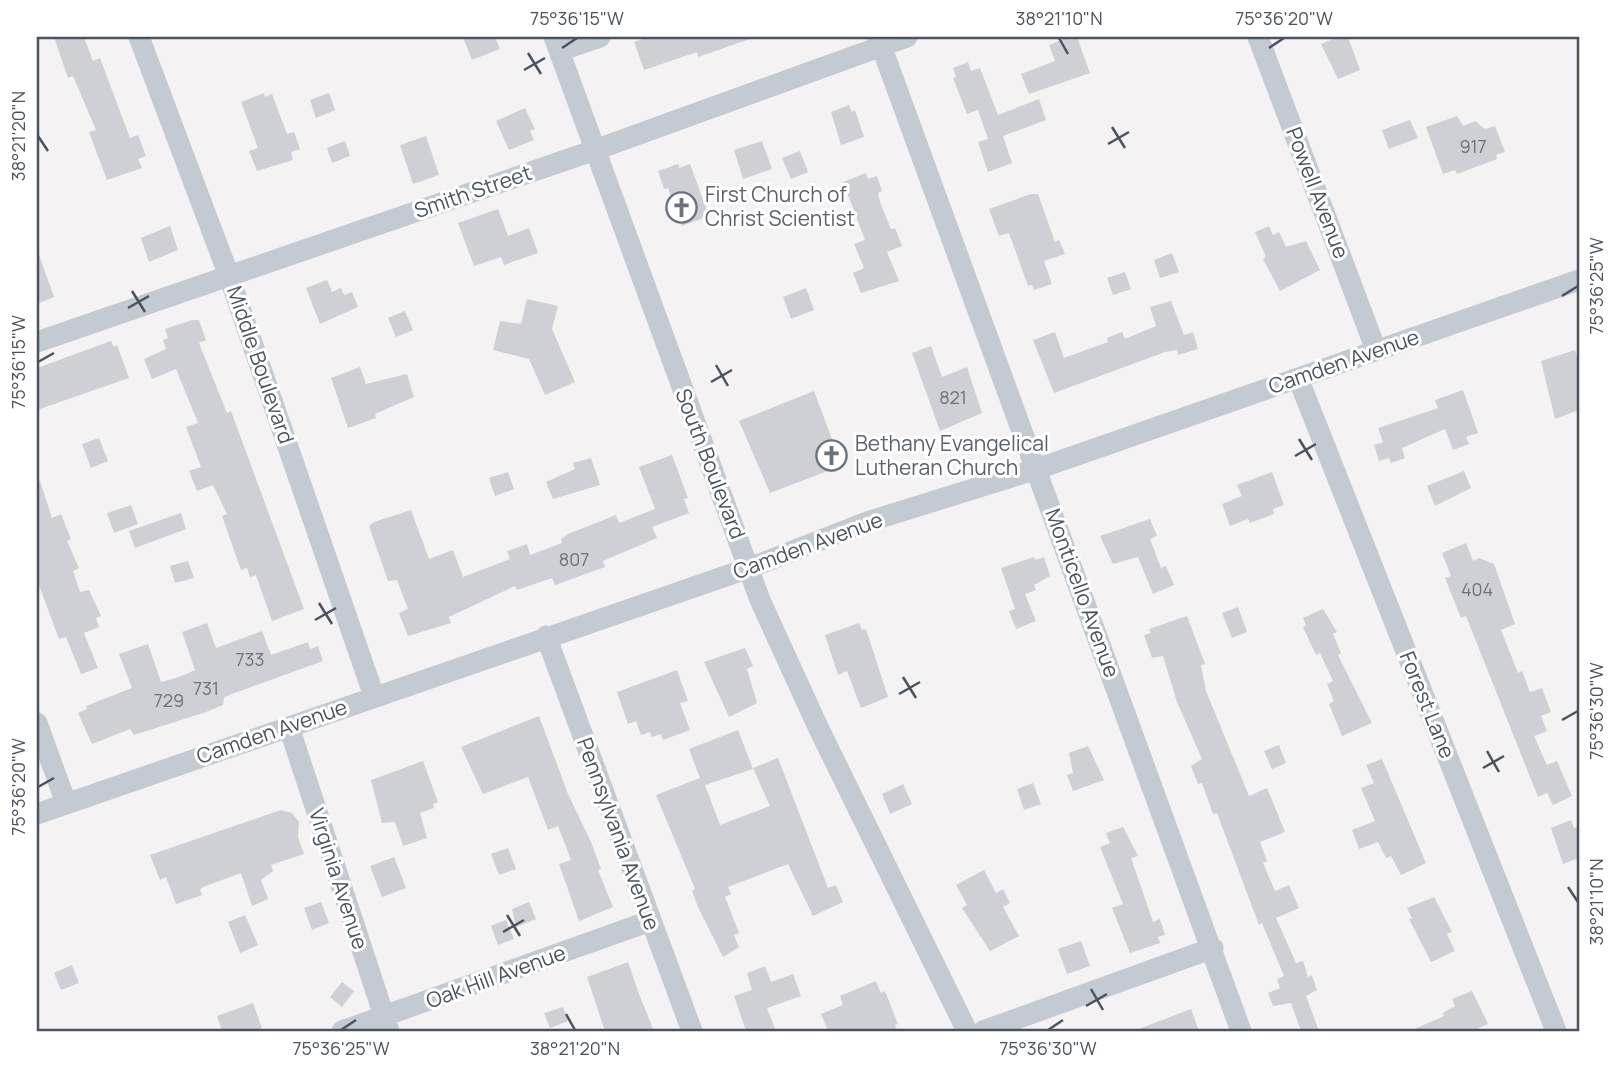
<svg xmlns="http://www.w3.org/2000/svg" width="1616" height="1068" viewBox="0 0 1616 1068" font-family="Manrope,sans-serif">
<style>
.building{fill:#cfd0d6}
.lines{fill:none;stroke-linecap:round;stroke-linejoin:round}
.minor{stroke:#c3cad2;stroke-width:21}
.ticks{fill:none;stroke:#4a535e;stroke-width:2.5}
.labels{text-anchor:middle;stroke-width:6;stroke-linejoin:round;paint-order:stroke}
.number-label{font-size:18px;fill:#6b727c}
.street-label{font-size:21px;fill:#4a535e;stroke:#fff}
.worship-label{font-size:21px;fill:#5b616d;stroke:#fff;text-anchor:start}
.neatline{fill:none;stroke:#4a535e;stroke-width:2.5}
.ticks-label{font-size:18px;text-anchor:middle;fill:#4a535e}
</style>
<rect width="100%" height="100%" fill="#f4f2f2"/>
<path class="building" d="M54,37H84L93,61L100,58L130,138L138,135L146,156L138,159L142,168L107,180L89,132L96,130L73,76L68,78Z
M463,37H495L500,49L472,60Z
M649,37H750V39L698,57L697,52L644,70L634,42Z
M1068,37L1070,40L1077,37L1090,73L1029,94L1021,74L1055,61L1049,45Z
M1338,37H1348L1360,70L1338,79L1321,44Z
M968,62L971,71L980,68L998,115L1039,99L1046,120L1003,136L1012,163L988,172L978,142L988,139L978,110L967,114L953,78L956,77L953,68Z
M264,93L265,97L272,94L287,134L294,132L300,149L291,152L293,160L257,171L249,151L258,148L241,102Z
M329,93L335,110L316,118L310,100Z
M849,105L852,112L855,110L864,137L841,145L831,112Z
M525,108L535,129L530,131L534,140L509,150L496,121Z
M1457,116L1463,126L1475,121L1485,129L1495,126L1505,152L1496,155L1497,159L1457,174L1455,170L1443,174L1426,127Z
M1410,120L1418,138L1389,149L1382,130Z
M426,136L439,175L413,184L400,145Z
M345,141L350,156L332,163L327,148Z
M762,141L772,169L743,179L734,150Z
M800,151L808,172L791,179L782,158Z
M678,164L679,168L690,164L709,216L682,226L668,188L664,189L658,171Z
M866,173L868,179L877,176L882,191L878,193L880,202L891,229L895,228L902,246L887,252L899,281L861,293L853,273L864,268L854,244L865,240L843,182Z
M1031,194H1038L1055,242L1059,240L1065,254L1044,261L1052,284L1034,290L1032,285L1028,286L1009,233L999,236L989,209Z
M498,209L508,236L529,228L538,253L504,265L501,257L474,266L458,223Z
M170,226L178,250L149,262L141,238Z
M1269,226L1273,235L1279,232L1286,247L1306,241L1320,270L1280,291L1263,259L1266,257L1255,232Z
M1172,253L1179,272L1160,278L1154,260Z
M37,255H39L54,297L37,304Z
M1125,272L1131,289L1113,295L1107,278Z
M327,280L332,292L341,288L344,295L352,292L358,307L320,324L306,288Z
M806,288L814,310L791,319L783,297Z
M527,299L558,306L552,329L575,382L545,395L529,359L493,350L500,321L521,324Z
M1171,301L1184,335L1193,332L1198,349L1178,355L1177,350L1165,352L1054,393L1033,340L1055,332L1064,358L1108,342L1107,338L1122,332L1125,339L1156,326L1150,307Z
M405,311L413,330L396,337L388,318Z
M192,320H199L206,340L199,343L227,413L231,411L304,609L272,621L256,575L250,577L247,568L241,570L222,516L227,514L213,485L197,491L189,471L201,467L186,427L198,423L176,369L152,379L144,359L166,349L163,340L168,338L165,329Z
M111,341L114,347L117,345L129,378L37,410V368Z
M931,346L942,377L967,367L982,413L940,431L912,353Z
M1575,350L1579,363V410L1555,419L1541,361Z
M360,367L366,384L407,374L414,397L375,414L376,418L348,428L331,378Z
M1463,390L1478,433L1466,437L1469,444L1453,450L1445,429L1402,448L1405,458L1391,463L1389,458L1379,461L1374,445L1383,442L1378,428L1438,408L1435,400Z
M814,391L841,463L827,468L828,471L770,493L739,421Z
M99,438L108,461L91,468L82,444Z
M672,455L688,498L684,499L689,513L652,527L657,538L603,561L605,567L555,585L552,578L517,590L515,586L449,617L451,623L408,636L399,613L408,609L397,580L388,581L369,526L374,522L411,510L429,559L453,550L463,577L510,559L507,551L527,544L530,555L562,543L561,539L568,534L616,515L619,523L655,509L639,467Z
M591,458L600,485L553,499L546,482L575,469L573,463Z
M1464,471L1471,488L1435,506L1427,486Z
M508,472L514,489L495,496L489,478Z
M1272,472L1284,505L1273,509L1274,514L1250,523L1248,519L1230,526L1222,504L1242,496L1237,485Z
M40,481L52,518L61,514L71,539L67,541L79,568L73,571L80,592L89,590L101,616L96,618L99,627L84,633L98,668L81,674L66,637L59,639L37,580V482Z
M131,505L138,524L114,533L107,513Z
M181,513L186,529L135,548L129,531Z
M1150,519L1157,536L1150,539L1161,568L1166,566L1174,585L1153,594L1138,557L1113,564L1100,536Z
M1466,543L1473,561L1479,558L1494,564L1515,624L1501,630L1518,673L1522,671L1530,692L1542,688L1551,712L1541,716L1547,731L1534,736L1547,765L1557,761L1572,796L1553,805L1547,793L1538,797L1466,616L1461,618L1445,578L1451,576L1442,553Z
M1034,557L1035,560L1044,557L1050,576L1034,585L1036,590L1025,594L1036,621L1016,629L1009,611L1015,609L1001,568Z
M188,561L194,578L175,583L170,566Z
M1238,607L1247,632L1232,638L1222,613Z
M1323,609L1337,632L1333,634L1341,653L1338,655L1372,723L1342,736L1329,704L1334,701L1327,684L1333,681L1320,653L1316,655L1303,627L1306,625L1303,618Z
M1187,616L1205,664L1201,665L1206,691L1249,796L1267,788L1285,832L1260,842L1267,861L1263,863L1275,891L1289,885L1299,908L1276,918L1296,963L1303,961L1308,977L1312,975L1317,990L1306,996L1319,1031H1301L1291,1003L1273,1006L1268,993L1280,988L1277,979L1284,976L1262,923L1259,925L1217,813L1213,814L1202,783L1198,784L1191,766L1202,759L1177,702L1163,656L1152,658L1144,635L1151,633L1149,629Z
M207,623L216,648L262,631L271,655L308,642L310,649L318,646L323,661L224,697L223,705L206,712L134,735L130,729L92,744L78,713L87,709L86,706L132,688L119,654L148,644L161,682L179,677L195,670L182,632Z
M859,623L862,630L866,629L888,697L861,708L847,671L838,675L825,635Z
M745,648L753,666L747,669L757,703L729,717L704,662Z
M677,670L688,701L680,703L690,730L663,740L661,734L652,737L650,732L641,735L636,721L628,724L617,692Z
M539,716L568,794L591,842L601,869L598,870L613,907L579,921L559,864L571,860L558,826L548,830L528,777L483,794L461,747Z
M738,730L753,769L705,785L720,825L770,806L753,768L778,758L828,888L836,885L843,902L813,916L788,864L728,887L731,894L725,897L739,933L734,935L739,947L723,957L698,907L692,891L695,889L656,795L700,778L689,749Z
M1279,745L1286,763L1272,769L1264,751Z
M1088,746L1104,780L1073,791L1067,775L1073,773L1069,753Z
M1382,759L1426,863L1401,875L1391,856L1386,858L1378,842L1359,849L1352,830L1375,821L1361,788L1374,783L1366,765Z
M423,761L438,802L433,804L434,808L420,813L427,838L403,846L395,822L382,823L371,780Z
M1033,783L1041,804L1024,810L1017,789Z
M903,784L912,804L890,814L882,794Z
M281,810L292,813L299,822L298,837L304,854L271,865L273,871L261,880L268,899L252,906L241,873L203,887L200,890L202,895L176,904L166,877L160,880L150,855Z
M1571,820L1574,828L1579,826V858L1563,864L1551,828Z
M1123,827L1138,856L1131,858L1153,922L1160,919L1165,935L1158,937L1160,943L1130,953L1112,908L1123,904L1100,847L1110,843L1106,833Z
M508,848L516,869L499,875L491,854Z
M394,857L406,888L382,897L370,866Z
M984,870L996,893L1003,889L1010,903L1003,907L1019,936L990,951L962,908L967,905L956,885Z
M1434,897L1452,932L1447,934L1455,951L1431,962L1409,919L1412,918L1407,908Z
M321,902L329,923L312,930L304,908Z
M529,902L536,919L516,927L512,909Z
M245,915L258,945L240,953L228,922Z
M506,920L514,939L498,945L491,926Z
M1081,941L1090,966L1067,974L1058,949Z
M628,962L639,994L654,1031H605L587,977Z
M72,965L79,983L61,990L54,973Z
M765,966L771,982L793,974L801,996L767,1008L776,1031H746L734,996L752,990L747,973Z
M876,981L881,993L885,991L898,1024L895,1025L897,1031H828L821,1014L843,1005L840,996Z
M342,982L354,991L342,1007L330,997Z
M1472,991L1488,1024L1472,1031H1410L1444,1016L1443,1013L1455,1006L1452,999Z
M253,1003L262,1028L252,1031H222L217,1016Z
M563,1007L568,1021L550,1028L544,1013Z
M1191,1009L1199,1031H1137L1136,1030Z"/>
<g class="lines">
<path class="minor" d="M139,37L229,276L374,696
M554,37L760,600L818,727L967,1031
M878,37L1241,1031
M1258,37L1376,350
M559,51L600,37
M37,342L595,150L907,37
M1298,378L1556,1031
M546,636L692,1031
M37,723L66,803
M289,727L389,1031
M37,814L749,568L867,522L1037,469L1579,280
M342,1031L650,921
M983,1031L1213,948"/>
</g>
<path class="ticks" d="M1059,38L1068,54M562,48L577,38M1269,48L1284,38M528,53L541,74M524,70L545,58M1112,127L1125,148M38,136L48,151M1108,144L1129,132M132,291L145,312M1562,296L1578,286M128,308L149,296M38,362L54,353M716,365L728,386M711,382L732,370M1299,439L1312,460M1295,456L1316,444M319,603L332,624M315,620L336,608M903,677L916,698M899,694L920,682M1562,720L1578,711M1487,751L1499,772M1483,768L1504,756M38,787L54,778M1568,887L1578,902M507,915L520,936M503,932L524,920M1091,989L1103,1010M1086,1006L1107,994M566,1014L575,1030M341,1030L356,1020M1048,1030L1063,1020"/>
<defs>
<symbol id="church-ring" viewBox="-11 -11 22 22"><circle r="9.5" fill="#fff" stroke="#6b7280" stroke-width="1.5"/><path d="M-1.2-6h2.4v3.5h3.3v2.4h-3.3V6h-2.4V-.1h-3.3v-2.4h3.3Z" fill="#6b7280"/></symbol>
</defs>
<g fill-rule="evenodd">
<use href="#church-ring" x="664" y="190" width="35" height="35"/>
<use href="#church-ring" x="814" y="438" width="35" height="35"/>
</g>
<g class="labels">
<g class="number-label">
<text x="1473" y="153">917</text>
<text x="953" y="404">821</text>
<text x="574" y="566">807</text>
<text x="1477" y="596">404</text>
<text x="250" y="666">733</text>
<text x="206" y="695">731</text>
<text x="169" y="707">729</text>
</g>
<g class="street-label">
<text transform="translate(473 192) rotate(-19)" y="7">Smith Street</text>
<text transform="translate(1317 193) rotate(69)" y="7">Powell Avenue</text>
<text transform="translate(1344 362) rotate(-19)" y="7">Camden Avenue</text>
<text transform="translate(260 365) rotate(71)" y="7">Middle Boulevard</text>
<text transform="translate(710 464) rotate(69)" y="7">South Boulevard</text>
<text transform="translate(808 546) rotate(-20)" y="7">Camden Avenue</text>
<text transform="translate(1082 593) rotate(70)" y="7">Monticello Avenue</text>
<text transform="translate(1427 705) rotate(68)" y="7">Forest Lane</text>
<text transform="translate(272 732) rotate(-19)" y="7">Camden Avenue</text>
<text transform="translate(618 834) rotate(70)" y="7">Pennsylvania Avenue</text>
<text transform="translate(338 879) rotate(72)" y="7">Virginia Avenue</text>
<text transform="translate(496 977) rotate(-20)" y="7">Oak Hill Avenue</text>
</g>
<g class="worship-label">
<text x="705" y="202">First Church of<tspan x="705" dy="24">Christ Scientist</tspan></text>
<text x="855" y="451">Bethany Evangelical<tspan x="855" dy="24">Lutheran Church</tspan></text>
</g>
</g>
<rect width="1616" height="1068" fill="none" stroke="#ffffff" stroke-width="77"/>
<rect x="38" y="38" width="1540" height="992" class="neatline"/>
<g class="ticks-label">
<text x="577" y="25">75°36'15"W</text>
<text x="1059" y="25">38°21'10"N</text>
<text x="1284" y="25">75°36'20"W</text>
<text transform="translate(19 136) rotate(-90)" y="6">38°21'20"N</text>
<text transform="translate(1597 286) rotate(-90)" y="6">75°36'25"W</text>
<text transform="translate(19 362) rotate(-90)" y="6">75°36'15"W</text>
<text transform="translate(1597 711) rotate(-90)" y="6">75°36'30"W</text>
<text transform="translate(19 787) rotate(-90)" y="6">75°36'20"W</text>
<text transform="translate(1597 902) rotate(-90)" y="6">38°21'10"N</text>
<text x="341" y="1055">75°36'25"W</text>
<text x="575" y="1055">38°21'20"N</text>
<text x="1048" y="1055">75°36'30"W</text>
</g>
</svg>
